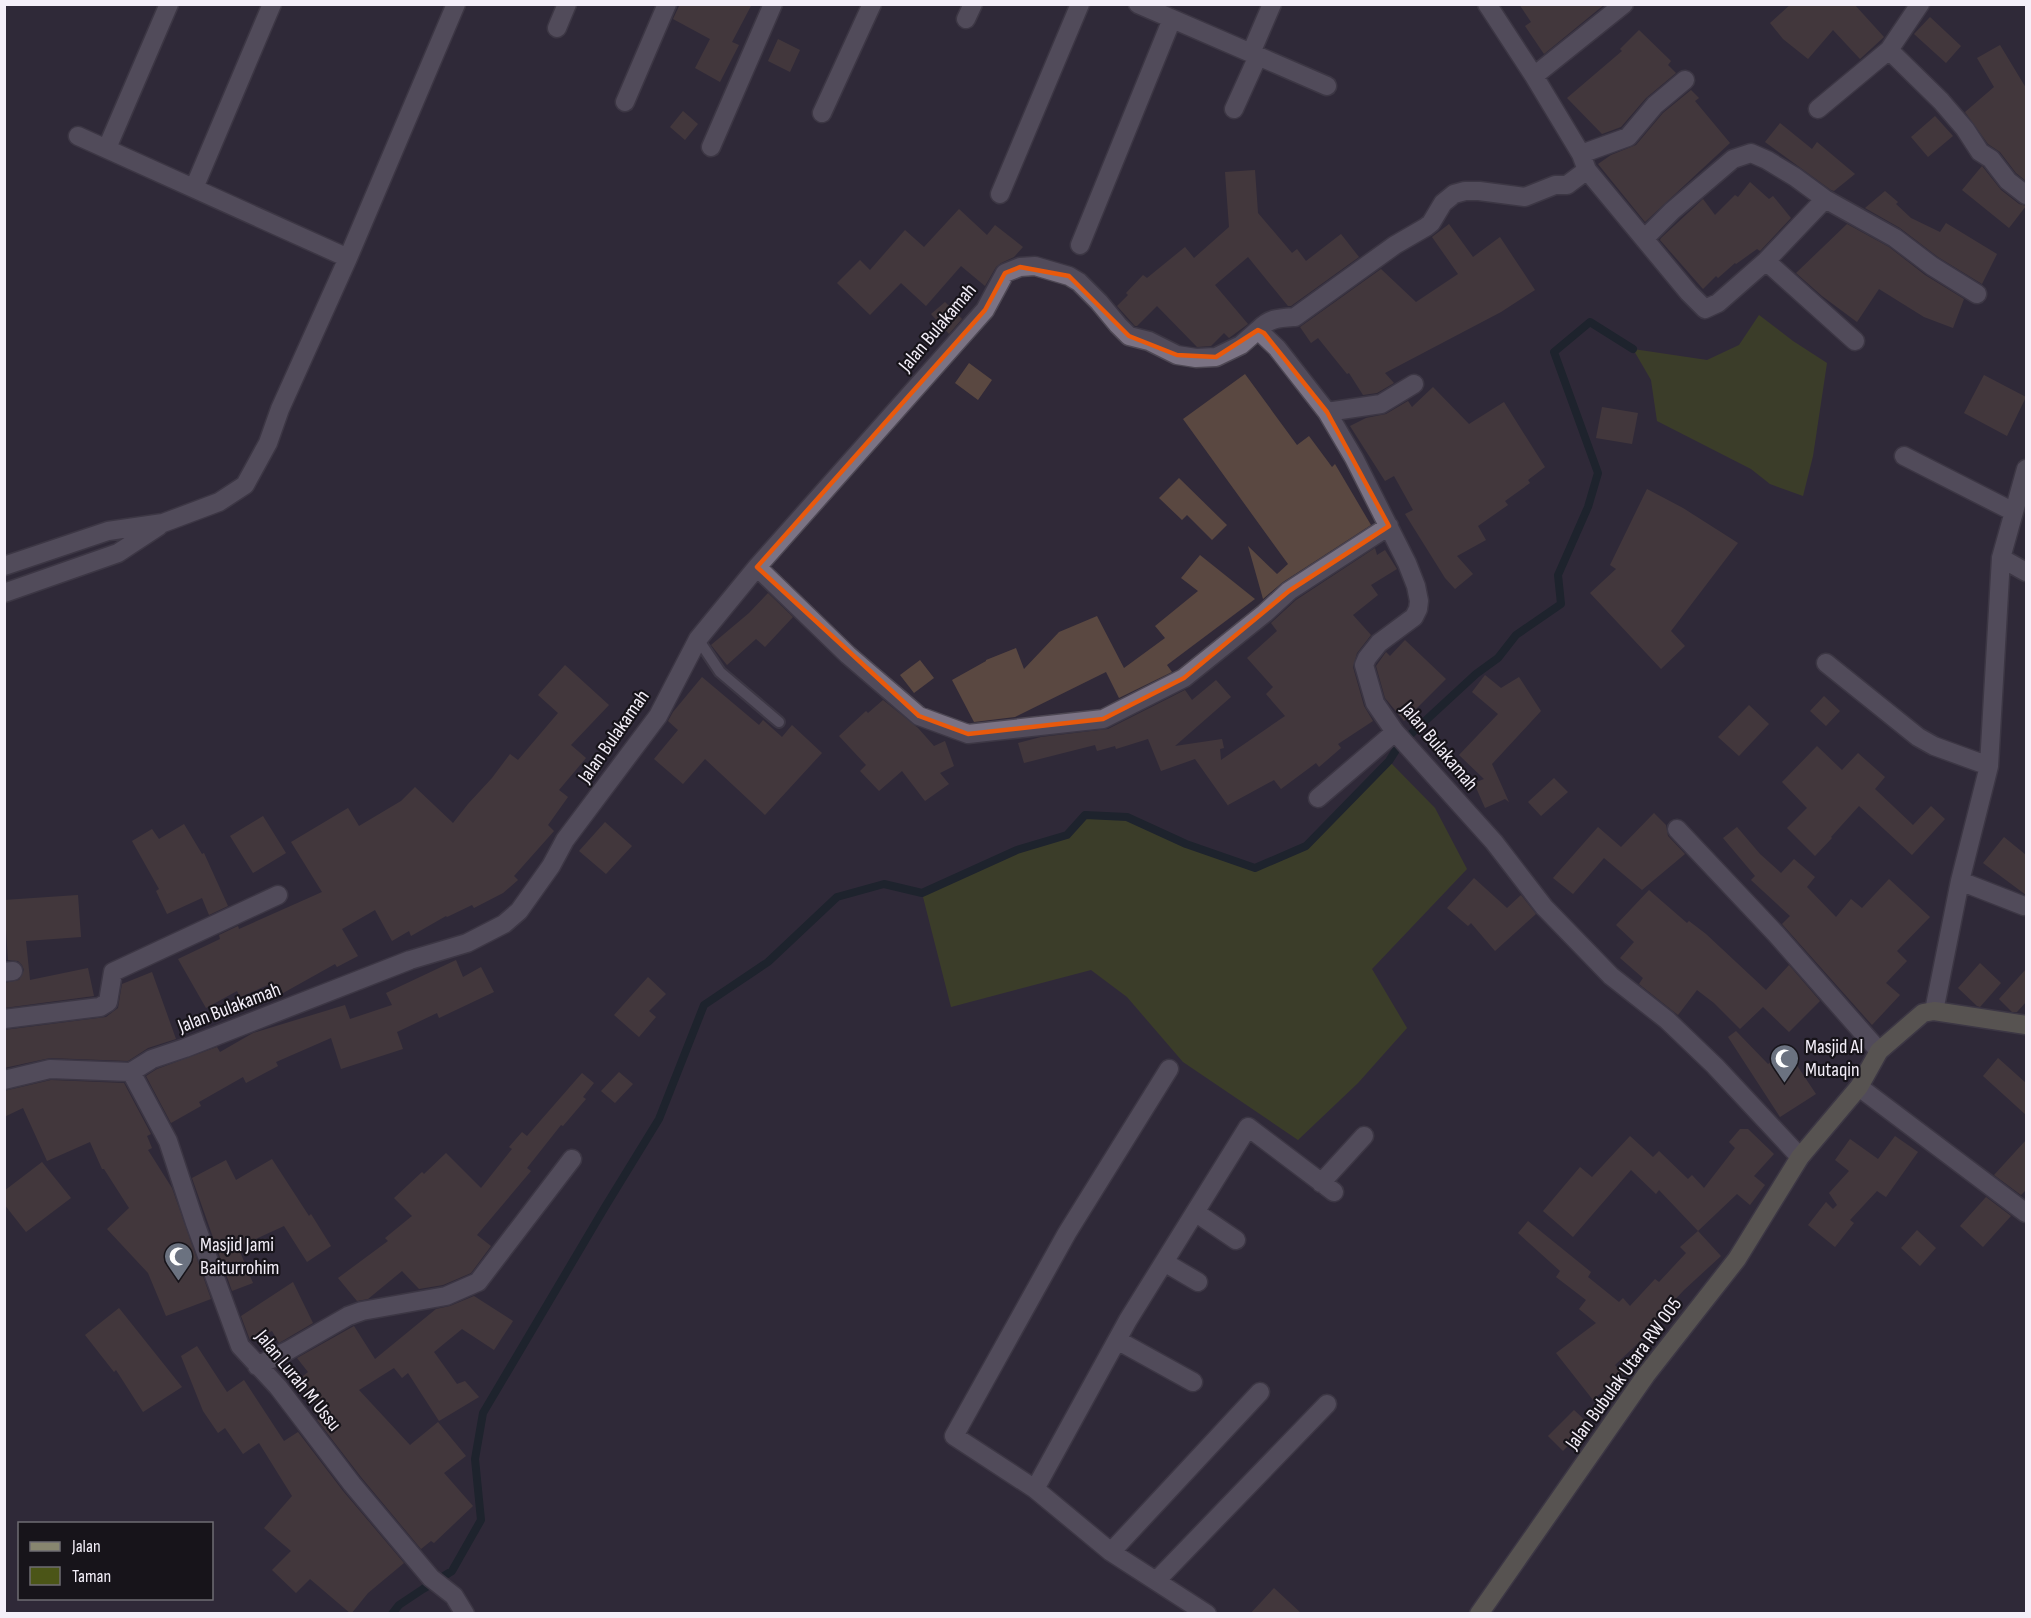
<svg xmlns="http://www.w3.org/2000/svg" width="2031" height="1618" viewBox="0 0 2031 1618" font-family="'Sofia Sans Condensed',sans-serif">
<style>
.green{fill:#4b5517}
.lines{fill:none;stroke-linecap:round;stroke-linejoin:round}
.stream{stroke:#091b20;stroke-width:8}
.building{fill:#5a4841}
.lane-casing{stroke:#4d4753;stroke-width:14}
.street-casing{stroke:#4d4753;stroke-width:21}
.secondary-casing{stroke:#4d4753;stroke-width:21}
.lane{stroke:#7b7384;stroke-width:10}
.street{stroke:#7b7384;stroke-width:18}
.secondary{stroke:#88866f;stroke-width:18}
.marked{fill:none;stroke:#e8590c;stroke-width:4.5;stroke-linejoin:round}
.labels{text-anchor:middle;stroke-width:4.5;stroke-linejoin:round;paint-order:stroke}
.street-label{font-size:20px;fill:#f4eff9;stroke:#17141a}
.poi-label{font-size:20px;fill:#f4eff9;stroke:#17141a;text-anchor:start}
</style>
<rect width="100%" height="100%" fill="#302938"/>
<path class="green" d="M1759,315L1793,341L1827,363L1813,456L1803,496L1770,484L1751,469L1657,421L1651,380L1633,349L1707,360L1739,345Z
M1389,761L1435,808L1467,869L1372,969L1407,1028L1358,1083L1298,1140L1183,1062L1127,997L1091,970L951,1007L922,893L1017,850L1067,835L1085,815L1127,817L1186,844L1255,868L1306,846Z"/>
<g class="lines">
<path class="stream" d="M1411,734L1476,674L1498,658L1516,635L1561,604L1558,575L1588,507L1598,473L1554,352L1590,322L1633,349
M392,1614L399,1605L423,1589L452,1571L481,1520L475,1459L483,1413L605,1207L659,1119L704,1005L768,962L837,897L884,884L922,893L1017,850L1067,835L1085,815L1127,817L1186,844L1255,868L1306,846L1389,761L1396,750"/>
</g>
<path class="building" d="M680,4H752L732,42L739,45L720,82L695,68L710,39L673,19Z
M1519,4H1605L1544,54L1525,26L1531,22Z
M1791,4H1854L1884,37L1860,59L1833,30L1808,59L1783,39L1770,23Z
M1930,17L1961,46L1946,63L1914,34Z
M1639,30L1671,61L1668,65L1676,73L1646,98L1621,127L1602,134L1567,98L1622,51L1620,49Z
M778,39L800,50L790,72L768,61Z
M2000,45L2026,88V181L2016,173L2000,152L1988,144L1965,112L1994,87L1977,58Z
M1691,90L1699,98L1695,101L1730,143L1645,222L1598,164L1611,155L1636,145L1663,113Z
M683,111L698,124L685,140L670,127Z
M1935,116L1953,136L1928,157L1911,137Z
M1780,123L1812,149L1817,142L1855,174L1834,191L1831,190L1765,142Z
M1982,166L2001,190L2019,204L2026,206L2009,228L1962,190Z
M1255,170L1258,213L1292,253L1297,249L1306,261L1341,234L1359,257L1291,306H1288L1248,257L1215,285L1248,324L1229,338L1224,333L1211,346L1197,347L1157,306L1137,326H1135L1117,306L1128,295L1126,293L1143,275L1147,278L1185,247L1194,258L1229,227L1225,172Z
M1750,182L1769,199L1773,196L1791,218L1760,251L1757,249L1736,264L1735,263L1718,278L1716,276L1703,289L1660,240L1661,238L1703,199L1715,215L1735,195L1738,197Z
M1885,191L1898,202L1896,204L1911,218L1940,232L1946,223L1997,254L1982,284L1938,257L1900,228L1865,208Z
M959,209L987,235L995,225L1023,247L1014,257L1001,263L996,267L985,286L961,266L926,306L901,283L870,315L837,283L860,260L870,270L905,230L924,247Z
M1449,224L1473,257L1500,237L1535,290L1501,312L1385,373L1394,383L1377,393L1363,395L1349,373L1347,374L1318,338L1311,343L1300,327L1381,269L1416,302L1458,274L1432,237Z
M1847,224L1889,247L1925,275L1964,299L1953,328L1924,317L1879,289L1857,322L1822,296L1796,273Z
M945,302L962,319L949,334L931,314Z
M969,363L992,380L978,400L955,383Z
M1245,374L1297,445L1309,436L1332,467L1335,464L1371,525L1283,582L1263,599L1248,546L1277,574L1288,564L1183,419Z
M1984,375L2026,397L2007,436L1964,413Z
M1433,387L1469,424L1504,402L1545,467L1528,480L1530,483L1505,501L1508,505L1478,526L1486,540L1457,556L1473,574L1455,589L1445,578L1405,514L1413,510L1394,476L1385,481L1350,426L1366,418L1386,414L1408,401L1412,407Z
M1602,407L1638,413L1632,444L1596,438Z
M1179,478L1227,525L1212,540L1187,515L1182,520L1159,498Z
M1647,489L1683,508L1738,543L1671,631L1685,646L1661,669L1590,593L1616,569L1610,565Z
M1375,548L1377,555L1385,550L1397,569L1371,585L1378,595L1353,615L1371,635L1357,653L1353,667L1364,706L1373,721L1338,744L1341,748L1319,767L1316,763L1281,789L1274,780L1228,805L1229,807L1195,759L1161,771L1148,739L1116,749L1115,746L1097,751L1095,745L1024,763L1018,743L1041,737L1108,729L1185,690L1192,700L1216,680L1231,697L1175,746L1222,739L1224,748L1220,749L1221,760L1285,716L1266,694L1273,687L1247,658L1277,631L1271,623L1296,600Z
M1200,555L1255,599L1167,665L1172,672L1119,698L1106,672L1015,717L974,722L952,680L986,661V660L1016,648L1024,669L1059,632L1097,616L1124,668L1165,638L1155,626L1198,591L1181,578Z
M768,593L793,617L765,647L756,639L727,665L711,645L749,613Z
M1405,640L1446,679L1404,721L1385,698L1376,666L1386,652L1390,656Z
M920,660L934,678L914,693L900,675Z
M565,665L609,705L571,745L586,758L559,790L568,797L548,825L554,831L514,876L518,880L503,893L474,908L472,905L447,917L446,916L411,936L409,931L392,941L375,910L342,929L358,956L337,967L335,964L276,997L268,985L240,997L237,991L206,1008L178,959L220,939L219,935L238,926L239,929L322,892L291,842L348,808L359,826L401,801L415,787L453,823L468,804L492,778L510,754L518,760L558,713L538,695Z
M1485,675L1501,688L1519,677L1541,711L1492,764L1509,802L1505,799L1485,808L1474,783L1484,779L1459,755L1498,714L1472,692Z
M702,677L759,725L763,720L782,737L792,725L822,753L765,815L705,759L683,784L654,759L678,730L668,721L673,712Z
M1824,696L1840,711L1826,726L1810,711Z
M883,700L918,728L934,746L945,741L954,766L940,773L949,784L925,801L902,771L879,791L860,771L866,765L839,736L866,711L868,713Z
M1749,705L1769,724L1739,756L1718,737Z
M1817,746L1842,770L1858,753L1885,777L1875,789L1913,825L1931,806L1945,819L1912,855L1859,806L1831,837L1832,838L1815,856L1787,828L1807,808L1782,782Z
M1554,778L1568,792L1541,816L1528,802Z
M1654,813L1666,825L1668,836L1685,854L1642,890L1604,858L1573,894L1553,878L1598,827L1621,847Z
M263,816L286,853L253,873L230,836Z
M605,822L632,846L606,874L579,851Z
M184,824L202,854L204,853L228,906L209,915L202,898L167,914L156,891L159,889L132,841L152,829L159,839Z
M1737,827L1760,854L1781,873L1794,859L1815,877L1807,887L1836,917L1851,899L1862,908L1889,879L1930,917L1897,951L1907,961L1886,983L1900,995L1872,1025L1782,924L1790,916L1751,880L1755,876L1723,838Z
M2004,837L2026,855V895L1983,863Z
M1474,878L1507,908L1521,895L1536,914L1495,951L1471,923L1468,926L1447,908Z
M1649,890L1687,923L1689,921L1706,934L1766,990L1789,965L1820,1001L1789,1032L1763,1007L1740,1029L1714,1003L1697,990L1678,1015L1639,984L1643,978L1620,958L1634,942L1616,925Z
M78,895L81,937L26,941L30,980L88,968L94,996L4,1008V983L19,980L24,970L22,965L18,961L8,960L4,900Z
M456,960L463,977L481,967L494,992L439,1018L437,1013L397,1032L403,1049L341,1069L331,1038L276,1062L278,1066L246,1083L243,1077L199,1102L201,1106L171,1123L146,1076L157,1069L217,1047L220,1052L253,1033L345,1005L350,1019L392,1005L386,993Z
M1980,963L2001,983L1980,1007L1977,1006L1958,988Z
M2026,969V1002L2017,1012H2012L1999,999Z
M152,972L176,1039L148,1048L128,1061L50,1058L4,1068V1030L106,1017L118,1008L122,984Z
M648,977L666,994L649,1011L656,1017L639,1037L614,1015Z
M1736,1031L1768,1064L1788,1052L1816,1094L1780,1117L1728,1037Z
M1998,1058L2026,1083V1115L1983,1076Z
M619,1072L633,1084L615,1103L601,1091Z
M582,1073L594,1083L583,1097L586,1099L563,1126L561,1125L527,1168L531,1171L477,1235L491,1246L471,1273L443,1285L419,1289L402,1271L368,1299L357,1301L338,1278L388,1241L385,1238L412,1216L394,1198L422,1172L424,1174L446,1153L481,1188L512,1149L509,1147L522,1132L527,1136Z
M51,1080L124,1083L151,1134L147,1136L152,1148L148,1150L172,1188L211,1299L166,1316L148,1273L107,1229L129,1208L104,1169H102L90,1142L47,1161L23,1108L4,1117V1091Z
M1740,1129H1748L1774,1154L1754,1176L1765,1185L1750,1205L1737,1194L1698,1231L1659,1190L1656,1194L1631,1170L1573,1237L1543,1211L1580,1167L1592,1177L1630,1136L1653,1157L1659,1151L1688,1179L1692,1175L1704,1188L1735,1148L1729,1142Z
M1895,1136L1918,1152L1886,1197L1877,1191L1850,1220L1854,1223L1835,1247L1808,1225L1826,1202L1833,1209L1837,1205L1829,1193L1849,1171L1835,1160L1850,1139L1878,1159Z
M2026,1140V1190L2021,1195L1994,1175Z
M272,1159L309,1216L311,1214L331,1246L307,1262L284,1226L238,1247L253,1283L232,1291L192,1178L226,1160L236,1180Z
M42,1162L71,1198L26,1232L4,1204V1191Z
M1986,1197L2011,1216L1983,1247L1960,1226Z
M1528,1221L1591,1272L1588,1277L1619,1302L1623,1298L1630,1306L1655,1279L1659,1282L1686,1253L1680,1247L1698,1231L1721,1256L1684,1290L1650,1326L1653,1329L1615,1365L1623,1374L1593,1400L1556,1353L1596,1323L1579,1309L1586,1300L1556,1277L1560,1271L1518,1233Z
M1917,1230L1936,1248L1920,1266L1901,1248Z
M293,1282L313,1323L279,1343L272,1331L250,1340L241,1316Z
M474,1296L513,1321L494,1350L462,1329L434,1352L457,1384L465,1381L479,1397L439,1421L408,1373L402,1378L394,1368L359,1390L410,1445L438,1422L466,1456L444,1473L473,1506L434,1543L431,1541L421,1549L361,1477L317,1420L324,1416L316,1406L318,1404L298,1380L308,1372L297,1358L354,1326L375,1359L436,1309L450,1306Z
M119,1308L182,1387L143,1412L116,1370L114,1372L85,1335Z
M197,1346L227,1392L244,1380L284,1441L298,1432L343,1491L404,1563L368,1593L351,1614L310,1579L296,1593L272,1570L291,1551L264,1528L292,1496L259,1443L243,1454L225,1428L218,1433L203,1411L181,1356Z
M1574,1410L1589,1424L1563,1451L1548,1436Z
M1274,1588L1302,1614H1250Z"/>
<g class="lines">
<defs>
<path id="lane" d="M698,639L720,672L779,722"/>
<path id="street" d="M1138,4L1327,86
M1487,4L1534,76L1581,154L1587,170L1689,293L1705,309L1718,303L1766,261L1825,199
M966,19L973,4
M557,28L567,4
M1889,50L1941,101L1965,129L1980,152L1991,159L2008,181L2026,195
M1251,53L1272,4
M1534,76L1624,4
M625,102L667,4
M1234,109L1258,56
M1818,109L1889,50L1920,4
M822,113L872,4
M78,136L348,258
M711,147L773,4
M107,148L169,4
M1581,154L1628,137L1655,105L1685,80
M194,188L272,4
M1000,194L1080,4
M1644,239L1672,211L1733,159L1751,153L1767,160L1795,177L1825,199L1895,238L1932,266L1977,294
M1080,245L1172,19
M1766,261L1855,341
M1258,330C1270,318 1278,318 1295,317L1395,245L1426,227L1431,223L1443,203L1454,194L1465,191H1479L1525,197L1555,185H1567L1587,170
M1327,412L1381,404L1414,384
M1904,456L2014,512
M2001,558L2026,572
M4,566L108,531L163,523L219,502L245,485L268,443L280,409L348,258L456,4
M757,567L848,655L919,716L968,734L1103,719L1184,678L1265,613L1289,591L1389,526
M4,593L118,553L159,526
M1826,663L1918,737L1934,746L1989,766
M1318,798L1395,732
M1677,829L1776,934L1879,1051
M1960,881L2024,906
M4,972L13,971
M1934,1011L1960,881L1989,766L2001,558L2026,469
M4,1019L100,1007L108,1002L113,972L278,895
M1169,1069L1067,1233L954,1436L1035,1489L1111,1552L1207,1614
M131,1072L168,1141L195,1223L240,1346L278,1387L352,1484L431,1578L454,1596L465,1614
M4,1080L50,1069L131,1072L152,1059L185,1048L410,960L467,943L504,924L519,911L551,866L565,840L658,716L698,639L757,567L985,310L1005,273L1020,267L1035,266L1069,276L1079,282L1099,302L1118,325L1129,336L1149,341L1177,355L1196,358L1216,357L1241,345L1258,330L1277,348L1327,412L1354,458L1407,563L1416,586L1419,601L1418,609L1414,617L1379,643L1367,658L1364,665L1375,703L1395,732L1494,842L1544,907L1611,976L1667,1020L1715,1066L1800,1157
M1859,1087L2026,1213
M1321,1183L1364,1136
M1195,1212L1236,1240
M1164,1262L1198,1282
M1117,1340L1193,1382
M257,1366L289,1350L348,1316L362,1311L446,1296L478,1282L572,1159
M1035,1489L1128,1320L1248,1127L1334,1192
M1111,1552L1260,1392
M1156,1581L1327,1404"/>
<path id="secondary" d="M1479,1614L1646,1375L1737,1259L1800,1157L1859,1087L1879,1051L1923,1013L1934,1011L2026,1025"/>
</defs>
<use href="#lane" class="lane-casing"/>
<use href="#street" class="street-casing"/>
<use href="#secondary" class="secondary-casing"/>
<use href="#lane" class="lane"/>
<use href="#street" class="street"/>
<use href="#secondary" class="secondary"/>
</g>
<path d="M0 0H2031V1618H0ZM1020,267L1069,276L1129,336L1177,355L1216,357L1258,330L1264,333L1327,412L1389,526L1289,591L1184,678L1103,719L968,734L919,716L757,567L985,310L1005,273Z" fill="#302938" fill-opacity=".55" fill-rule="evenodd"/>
<path class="marked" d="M1020,267L1069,276L1129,336L1177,355L1216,357L1258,330L1264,333L1327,412L1389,526L1289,591L1184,678L1103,719L968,734L919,716L757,567L985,310L1005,273Z"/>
<defs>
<symbol id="mosque-pin" viewBox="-11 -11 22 30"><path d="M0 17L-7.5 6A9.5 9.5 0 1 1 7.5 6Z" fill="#6b7280" stroke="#17141a"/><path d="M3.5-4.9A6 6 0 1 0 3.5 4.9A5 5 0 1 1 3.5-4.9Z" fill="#fff"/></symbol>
</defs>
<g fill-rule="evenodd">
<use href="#mosque-pin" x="1768" y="1042" width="33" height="45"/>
<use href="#mosque-pin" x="162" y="1240" width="33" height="45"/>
</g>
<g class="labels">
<g class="street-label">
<text transform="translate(937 327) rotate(-50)" y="7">Jalan Bulakamah</text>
<text transform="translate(613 736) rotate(-55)" y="7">Jalan Bulakamah</text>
<text transform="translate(1440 746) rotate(50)" y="7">Jalan Bulakamah</text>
<text transform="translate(229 1007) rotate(-21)" y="7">Jalan Bulakamah</text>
<text transform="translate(1623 1373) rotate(-54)" y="7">Jalan Bubulak Utara RW 005</text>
<text transform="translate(299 1380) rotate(51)" y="7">Jalan Lurah M Ussu</text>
</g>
<g class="poi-label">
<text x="1805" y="1053">Masjid Al<tspan x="1805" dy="23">Mutaqin</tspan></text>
<text x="200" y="1251">Masjid Jami<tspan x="200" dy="23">Baiturrohim</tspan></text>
</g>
</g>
<rect width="2031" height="1618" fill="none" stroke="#f4eff9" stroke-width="12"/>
<rect x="18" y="1522" width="195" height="78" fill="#17141a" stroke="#6f6c73" stroke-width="1.5"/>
<rect x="30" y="1542" width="30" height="9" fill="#88866f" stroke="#6f6c73" stroke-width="1.5"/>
<text x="72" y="1552" font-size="18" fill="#f4eff9">Jalan</text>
<rect x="30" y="1567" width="30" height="18" fill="#4b5517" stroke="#6f6c73" stroke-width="1.5"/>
<text x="72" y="1582" font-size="18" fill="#f4eff9">Taman</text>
</svg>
